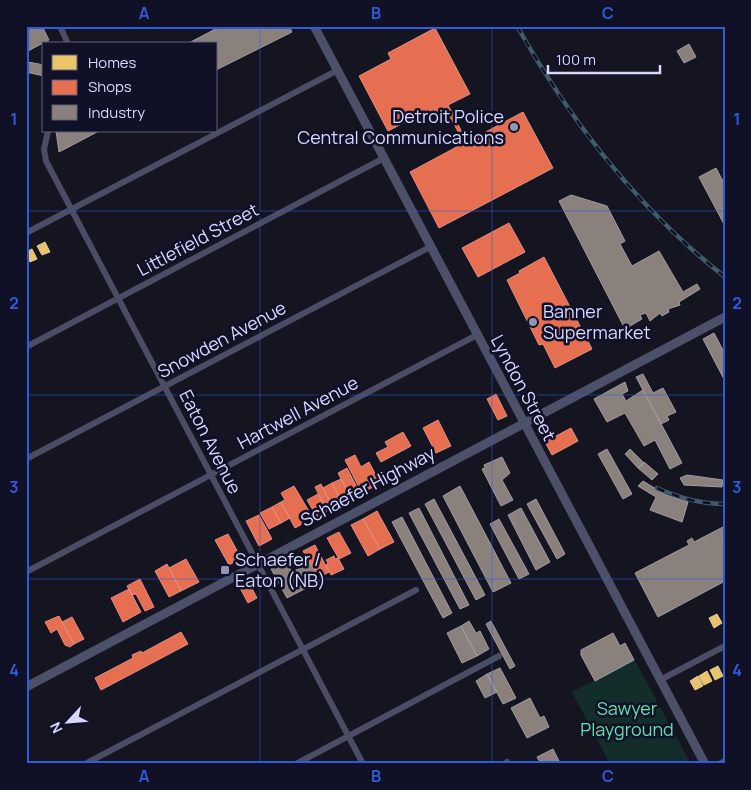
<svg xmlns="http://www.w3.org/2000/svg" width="751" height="790" viewBox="0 0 751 790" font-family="Manrope,sans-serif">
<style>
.park{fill:#132d2a}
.homes{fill:#e9c46a;stroke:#e3ca97}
.shops{fill:#e76f51;stroke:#e28e85}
.industry{fill:#8a817c;stroke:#a19ba3}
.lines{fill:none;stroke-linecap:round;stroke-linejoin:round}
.street{stroke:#4a4d63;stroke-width:6}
.secondary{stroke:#4c5069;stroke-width:9}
.rail-casing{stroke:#415c68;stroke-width:4.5}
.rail{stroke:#101027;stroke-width:2.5;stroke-dasharray:8;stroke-linecap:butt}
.grid{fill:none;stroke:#305cdc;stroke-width:1;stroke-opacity:0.55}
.poi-dot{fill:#9294b2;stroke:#101027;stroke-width:2}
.labels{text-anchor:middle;stroke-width:5;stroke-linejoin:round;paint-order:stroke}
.poi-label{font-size:18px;fill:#d6d8ff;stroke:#101027;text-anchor:start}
.street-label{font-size:18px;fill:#d6d8ff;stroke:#101027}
.park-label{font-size:18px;fill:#62dfab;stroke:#101027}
.neatline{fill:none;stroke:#305cdc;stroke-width:2}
.grid-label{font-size:16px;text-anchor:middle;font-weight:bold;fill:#305cdc}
</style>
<rect width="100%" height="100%" fill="#151522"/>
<path class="park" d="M634,659L691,764H610L572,692Z"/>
<path class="homes" d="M45,242L50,252L42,255L37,246Z
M32,249L37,259L30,262L26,252Z
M717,614L722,623L714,628L709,618Z
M718,666L723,676L715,680L710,670Z
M707,671L712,681L704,685L699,676Z
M698,676L703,686L695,690L690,681Z"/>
<path class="shops" d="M435,28L470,94L448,105L467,142L523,112L553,168L439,228L410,172L464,143L446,109L421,122L417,116L388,131L359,76L391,59L388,53Z
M509,223L525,252L478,277L462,248Z
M544,257L592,349L555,368L543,344L539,345L507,280L520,273L519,271Z
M496,394L507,416L498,420L487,399Z
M438,420L451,446L436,453L423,428Z
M571,428L578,441L552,455L545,442Z
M403,432L411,446L381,462L376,453L388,447L385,442Z
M355,455L361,467L369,462L380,483L362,493L345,460Z
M347,468L360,493L351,498L338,473Z
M341,479L351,498L342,503L332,483Z
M332,483L342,503L333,508L323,488Z
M321,484L333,508L327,511L315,487Z
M294,486L313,518L295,528L281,502L285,500L281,493Z
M318,494L327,511L317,517L307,500Z
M281,502L290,518L281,523L272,507Z
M272,507L281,523L269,529L260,513Z
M377,511L394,542L380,549L363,519Z
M259,515L272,539L259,546L246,521Z
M363,519L380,549L368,556L351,525Z
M339,532L351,553L339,559L327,538Z
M228,534L241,558L229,565L215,540Z
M315,545L329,572L318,578L303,551Z
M334,556L335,559L338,558L344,569L331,575L326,565L328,563L326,560Z
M186,559L199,582L181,591L169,568Z
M167,564L181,591L169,597L155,571Z
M140,579L154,607L145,611L136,594L132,595L127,586Z
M248,581L257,598L248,603L240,588Z
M129,589L141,612L123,622L111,598Z
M59,616L74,644L70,647L65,645L57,629L51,633L45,622Z
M72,617L84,639L74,644L62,622Z
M181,632L188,644L101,690L95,678L133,658L132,655L141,651L142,653Z"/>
<path class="industry" d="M37,26H42L49,40L26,52V32Z
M221,26H289L292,32L216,70V44H187Z
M689,44L696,57L684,63L677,51Z
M28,62L44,65V76L26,72Z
M56,131H99L59,152Z
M716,168L725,185V226L699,177Z
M571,195L607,206L625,241L620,244L632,266L659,251L683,292L697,284L700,289L679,302L680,305L668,309L669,312L662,316L660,313L650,321L646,313L640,315L642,319L625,329L559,201Z
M714,333L725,354V381L703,339Z
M643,374L653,393L663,388L676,412L667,416L669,420L661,424L636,377Z
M625,382L628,391L622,394L626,401L643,390L682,463L670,469L655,440L644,446L625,413L607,422L594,399Z
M607,449L632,494L623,499L598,454Z
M630,449L644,463L638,468L625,454Z
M502,457L510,473L502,480L513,500L501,506L482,469L485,468L484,465Z
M644,462L658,474L652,480L638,468Z
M687,475L723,480L722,487L684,485L680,478Z
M643,481L666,495L688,502L682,522L650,510L656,497L638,486Z
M460,486L511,583L493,592L443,496Z
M434,499L485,595L476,600L425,504Z
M536,499L565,554L557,559L527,504Z
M419,508L469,605L460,609L409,513Z
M521,508L550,562L536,570L508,515Z
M402,517L452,613L443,618L392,522Z
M499,519L529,574L519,579L490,524Z
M725,526V581L658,617L635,573L689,545L687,541L692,538L694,542Z
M286,561L292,572L310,563L320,581L287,598L271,569Z
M469,621L476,633L480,631L489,649L477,656L461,626Z
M491,621L515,666L510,669L486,624Z
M461,626L477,656L462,663L447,633Z
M613,633L620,646L625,643L634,660L595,681L581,655V650Z
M500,668L516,698L503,704L487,674Z
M487,674L497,692L485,698L476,681Z
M530,698L540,718L544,716L549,727L527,738L511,708Z
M553,749L560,763L541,764L537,757Z"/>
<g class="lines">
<path class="street" d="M60,26L68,44
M48,131L44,149L46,161L363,764
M26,233L338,70
M26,347L384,158
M26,459L430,247
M26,572L477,335
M660,680L725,646
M85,764L416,590
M296,764L499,656
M504,764L507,762
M719,764L725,761"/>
<path class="secondary" d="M314,26L705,764
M26,687L725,317"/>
<defs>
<path id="rail" d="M517,26C571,122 638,209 725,277
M657,488C679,498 700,504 725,504"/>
</defs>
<use href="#rail" class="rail-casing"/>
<use href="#rail" class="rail"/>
</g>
<path class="grid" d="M260,26V764M492,26V764M26,211H725M26,395H725M26,579H725"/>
<g class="poi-dot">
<circle cx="514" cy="127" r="5"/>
<circle cx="533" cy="322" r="5"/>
<rect x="220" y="565" width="10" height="10" rx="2.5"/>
</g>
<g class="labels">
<g class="poi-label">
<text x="504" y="123" text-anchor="end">Detroit Police<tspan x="504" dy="21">Central Communications</tspan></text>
<text x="543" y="318">Banner<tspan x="543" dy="21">Supermarket</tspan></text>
<text x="235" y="566">Schaefer /<tspan x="235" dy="21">Eaton (NB)</tspan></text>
</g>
<g class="street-label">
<text transform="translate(198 240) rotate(-28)" y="6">Littlefield Street</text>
<text transform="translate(222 340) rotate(-28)" y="6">Snowden Avenue</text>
<text transform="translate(523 388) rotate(62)" y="6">Lyndon Street</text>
<text transform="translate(298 413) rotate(-28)" y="6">Hartwell Avenue</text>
<text transform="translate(210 442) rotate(63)" y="6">Eaton Avenue</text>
<text transform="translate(368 487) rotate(-28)" y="6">Schaefer Highway</text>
</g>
<g class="park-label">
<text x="627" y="715">Sawyer<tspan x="627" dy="21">Playground</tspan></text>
</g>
</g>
<rect width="751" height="790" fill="none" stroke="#101027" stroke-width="55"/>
<rect x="42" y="42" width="175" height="90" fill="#101027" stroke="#5f607d"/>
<rect x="52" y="55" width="25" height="15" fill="#e9c46a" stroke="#5f607d"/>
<text x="88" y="68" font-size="15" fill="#d6d8ff">Homes</text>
<rect x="52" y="80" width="25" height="15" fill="#e76f51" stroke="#5f607d"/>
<text x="88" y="92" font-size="15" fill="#d6d8ff">Shops</text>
<rect x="52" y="105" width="25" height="15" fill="#8a817c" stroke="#5f607d"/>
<text x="88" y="118" font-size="15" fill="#d6d8ff">Industry</text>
<g transform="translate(68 722) rotate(244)" stroke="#101027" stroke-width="4" paint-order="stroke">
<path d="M0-4L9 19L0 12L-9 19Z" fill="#d6d8ff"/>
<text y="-8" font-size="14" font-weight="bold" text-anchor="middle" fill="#d6d8ff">N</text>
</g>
<path d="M548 65v8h112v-8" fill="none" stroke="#d6d8ff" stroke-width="2.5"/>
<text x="556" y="65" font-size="15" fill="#d6d8ff" stroke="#101027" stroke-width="4" paint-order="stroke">100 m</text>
<rect x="28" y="28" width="696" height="734" class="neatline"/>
<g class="grid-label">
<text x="144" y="19">A</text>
<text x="376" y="19">B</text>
<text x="608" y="19">C</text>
<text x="14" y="125">1</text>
<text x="737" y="125">1</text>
<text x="14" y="309">2</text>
<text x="737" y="309">2</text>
<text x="14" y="493">3</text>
<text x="737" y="493">3</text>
<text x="14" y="676">4</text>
<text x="737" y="676">4</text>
<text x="144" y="782">A</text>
<text x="376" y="782">B</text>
<text x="608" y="782">C</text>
</g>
</svg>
